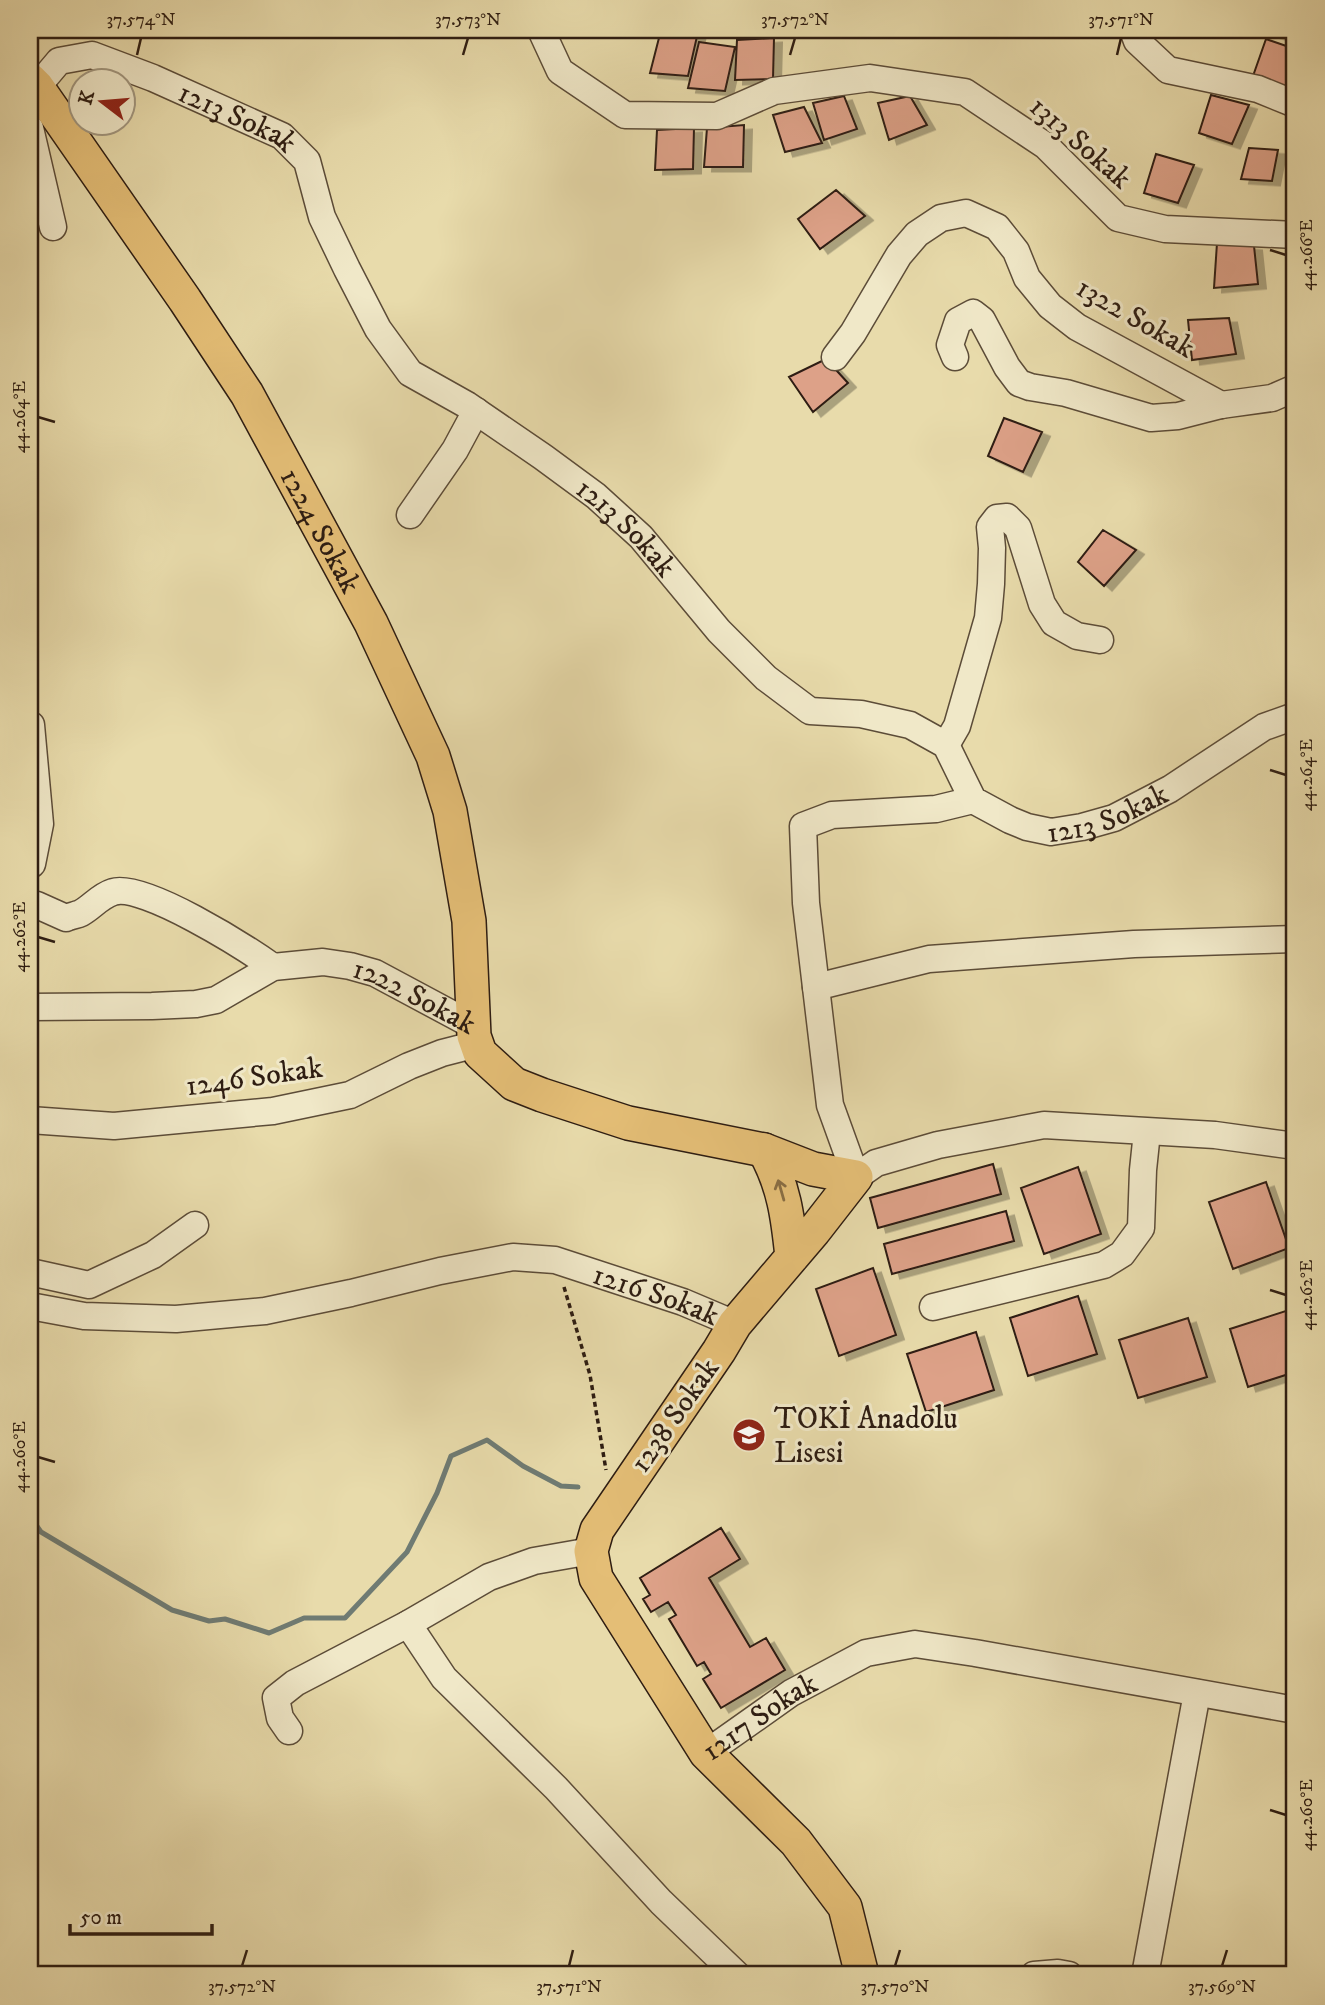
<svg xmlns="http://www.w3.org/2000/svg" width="1325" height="2005" viewBox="0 0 1325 2005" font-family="'IM FELL DW Pica',serif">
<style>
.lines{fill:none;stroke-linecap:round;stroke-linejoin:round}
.stream{stroke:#6f7b73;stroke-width:5}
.building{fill:#dda188;stroke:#2e1d12;stroke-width:2;filter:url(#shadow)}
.minor-casing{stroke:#5c4c38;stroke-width:29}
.major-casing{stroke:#2e1d12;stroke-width:36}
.path{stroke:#2e1d12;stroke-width:3.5;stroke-dasharray:5 3.5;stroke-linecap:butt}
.minor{stroke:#f0e8c8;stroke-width:26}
.major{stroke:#e4be76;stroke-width:33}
.oneway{stroke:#896e44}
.ticks{fill:none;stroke:#2e1d12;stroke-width:2.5}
.labels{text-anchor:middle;stroke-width:6;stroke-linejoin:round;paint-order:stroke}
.street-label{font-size:30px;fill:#2e1d12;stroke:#f0e8c8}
.poi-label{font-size:30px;fill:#2e1d12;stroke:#f0e8c8;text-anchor:start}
.neatline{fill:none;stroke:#2e1d12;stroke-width:2.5}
.ticks-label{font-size:18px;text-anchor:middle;fill:#2e1d12}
</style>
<defs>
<filter id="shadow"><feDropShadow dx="8" dy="4.5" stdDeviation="0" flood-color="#0004"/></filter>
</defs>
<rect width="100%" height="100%" fill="#e8dbab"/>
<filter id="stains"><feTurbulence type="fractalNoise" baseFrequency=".00286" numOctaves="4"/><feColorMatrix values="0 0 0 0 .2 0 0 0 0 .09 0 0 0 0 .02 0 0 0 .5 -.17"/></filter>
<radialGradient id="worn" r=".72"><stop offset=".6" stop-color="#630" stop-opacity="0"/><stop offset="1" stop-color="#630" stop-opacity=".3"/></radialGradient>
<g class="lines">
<path class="stream" d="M30,1516L41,1532L172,1610L209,1621L225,1619L269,1633L304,1618H345L407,1552L437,1493L451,1456L487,1440L523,1466L561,1486L578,1487"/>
</g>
<path class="building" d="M661,30L698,32L688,76L650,73Z
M1269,30H1295V41L1268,32Z
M774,38L773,79L735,80L737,40Z
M1266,39L1295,49V64L1287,87L1253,76Z
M699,42L735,47L725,91L688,88Z
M1211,95L1249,105L1232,144L1199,133Z
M844,96L857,129L824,140L813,103Z
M910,96L927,125L889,140L878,103Z
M804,107L822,143L785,152L773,115Z
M744,125L743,167H704L707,128Z
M694,128L693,169L655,170L657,130Z
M1249,148L1278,150L1272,181L1241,179Z
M1156,154L1194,165L1178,203L1144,193Z
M836,190L865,216L820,249L798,219Z
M1217,243L1254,246L1258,284L1214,288Z
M1229,318L1236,354L1192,360L1188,320Z
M826,359L848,383L813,412L789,377Z
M1004,418L1042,432L1023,472L988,456Z
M1103,530L1136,550L1104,586L1078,562Z
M993,1164L1001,1194L878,1228L870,1198Z
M1078,1167L1101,1234L1044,1254L1021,1188Z
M1266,1182L1289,1248L1233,1269L1209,1202Z
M1006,1211L1014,1241L892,1274L884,1244Z
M873,1268L896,1335L839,1356L816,1289Z
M1078,1296L1097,1354L1028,1376L1010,1318Z
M1295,1308V1372L1248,1387L1230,1329Z
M1188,1318L1207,1377L1138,1398L1119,1340Z
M976,1332L994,1390L926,1412L907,1354Z
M721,1528L740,1559L709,1578L750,1647L766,1638L785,1670L721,1708L703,1679L711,1674L704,1662L697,1666L669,1619L676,1615L668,1602L651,1612L643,1599L650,1595L640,1578Z"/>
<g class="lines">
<defs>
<g id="minor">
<path d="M541,30L560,71L625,115L717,116L774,91L870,78L965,92L1046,146L1118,218L1165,229L1295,235"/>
<path d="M1133,30L1137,41L1168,70L1258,89L1295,104"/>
<path id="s1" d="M37,87L59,61L92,55L153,78L282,136L307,161L322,217L347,269L378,329L410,373L467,405L543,457L596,496L641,537L719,631L766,678L810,711L861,714L910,725L946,745L973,800L1010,820L1027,827L1051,832L1082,827L1114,818L1170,789L1264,727L1295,716"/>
<path d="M30,128L53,227"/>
<path d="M835,357L853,333L899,255L917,234L941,218L966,213L997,227L1016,251L1027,278L1050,306L1077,327L1221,405"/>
<path d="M955,357L950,345L958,321L973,313L982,320L1007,367L1019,383L1030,387L1066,393L1151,418L1178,416L1221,405L1272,398L1295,388"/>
<path d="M410,515L455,450L476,411"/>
<path d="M946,745L957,726L988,618L991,584L992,548L990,527L997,518L1007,517L1018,528L1042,604L1054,623L1077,636L1100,640"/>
<path d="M973,800L936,809L832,815L803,826L806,903L830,1105L856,1177L876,1163L938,1145L1044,1125L1215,1135L1295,1146"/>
<path d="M30,864H32L40,824L31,725"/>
<path d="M37,905L66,918C70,916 77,915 81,913C92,907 100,896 113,892C143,882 246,948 273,967"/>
<path d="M816,987L929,959L1134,944L1295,939"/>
<path id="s2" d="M30,1007L152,1006L196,1004L216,1000L273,967L323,962L350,966L375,973L474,1026"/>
<path d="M30,1120L114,1126L273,1111L350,1095L409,1066L442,1053L477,1044"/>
<path d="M30,1272L89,1285L153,1255L195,1225"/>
<path id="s3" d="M30,1306L84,1316L176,1319L265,1311L351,1293L440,1271L513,1257L555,1260L683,1302L735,1324"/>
<path d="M933,1307L1104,1265L1122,1254L1141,1228L1143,1170L1147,1132"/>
<path d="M408,1624L444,1678L556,1788L661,1902L737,1975"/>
<path d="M289,1731L280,1718L276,1698L295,1683L408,1624L489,1577L534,1561L591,1551"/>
<path id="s4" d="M706,1753L791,1693L866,1653L915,1644L975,1653L1295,1710"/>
<path d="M1034,1975L1058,1973L1069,1975"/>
<path d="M1145,1975L1197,1693"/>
</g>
<g id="major">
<path id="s5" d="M30,80L37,87L185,300L247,394L371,623L433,756L450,811L469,921L474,1036L480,1053L514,1084L542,1095L628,1123L764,1150"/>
<path d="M792,1257C788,1218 784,1185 764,1150L813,1169L856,1177L814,1231L735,1324L719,1351L597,1530L591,1551L596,1578L706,1753L796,1842L845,1907L862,1975"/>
</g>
</defs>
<use href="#minor" class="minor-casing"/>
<use href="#major" class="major-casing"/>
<path class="path" d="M564,1287L590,1375L606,1470"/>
<use href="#minor" class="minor"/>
<use href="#major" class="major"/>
</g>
<defs><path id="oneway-shaft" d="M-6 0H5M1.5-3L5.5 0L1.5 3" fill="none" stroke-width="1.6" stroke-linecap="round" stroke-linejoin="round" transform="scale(1.75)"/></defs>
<use class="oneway" href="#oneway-shaft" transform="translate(781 1190) rotate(-106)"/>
<path class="ticks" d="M137,55L141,38M463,55L468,38M790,55L795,38M1117,55L1121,38M1270,250L1286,255M38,417L55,422M1270,770L1286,775M38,937L55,942M1270,1290L1286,1295M38,1457L55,1462M1270,1810L1286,1815M242,1966L247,1950M569,1966L573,1950M895,1966L900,1950M1222,1966L1227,1950"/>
<defs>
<symbol id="school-disc" viewBox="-11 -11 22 22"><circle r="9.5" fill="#8f2418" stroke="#f0e8c8"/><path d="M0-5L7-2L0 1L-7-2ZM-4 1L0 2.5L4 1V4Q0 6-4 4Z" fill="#fff"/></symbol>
</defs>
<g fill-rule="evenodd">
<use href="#school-disc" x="730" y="1416" width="38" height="38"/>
</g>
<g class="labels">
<g class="street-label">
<text dy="10" stroke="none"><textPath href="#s1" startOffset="226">1213 Sokak</textPath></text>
<text transform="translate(1081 142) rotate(41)" y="10">1313 Sokak</text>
<text transform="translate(1136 317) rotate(30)" y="10">1322 Sokak</text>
<text dy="10" stroke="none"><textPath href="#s1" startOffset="814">1213 Sokak</textPath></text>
<text dy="10" stroke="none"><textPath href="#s5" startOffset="537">1224 Sokak</textPath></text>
<text dy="10" stroke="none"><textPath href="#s1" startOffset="1423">1213 Sokak</textPath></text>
<text dy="10" stroke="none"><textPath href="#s2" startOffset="401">1222 Sokak</textPath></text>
<text transform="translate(254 1076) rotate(-8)" y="10">1246 Sokak</text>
<text dy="10" stroke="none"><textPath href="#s3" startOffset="639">1216 Sokak</textPath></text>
<text transform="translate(674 1415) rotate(-55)" y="10">1238 Sokak</text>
<text dy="10" stroke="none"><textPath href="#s4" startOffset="65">1217 Sokak</textPath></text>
</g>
<g class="poi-label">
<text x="774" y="1428">TOKİ Anadolu<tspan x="774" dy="34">Lisesi</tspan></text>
</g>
</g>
<rect width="1325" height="2005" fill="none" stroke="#e8dbab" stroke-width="77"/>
<g transform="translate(102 102) rotate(286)"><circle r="33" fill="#f0e8c8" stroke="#a2977f" stroke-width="2"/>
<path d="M0-5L12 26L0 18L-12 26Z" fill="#8f2418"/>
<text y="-10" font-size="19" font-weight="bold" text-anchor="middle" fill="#2e1d12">K</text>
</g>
<path d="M70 1924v10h142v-10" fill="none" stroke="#2e1d12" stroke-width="3.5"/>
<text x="80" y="1924" font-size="21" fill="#2e1d12" stroke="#f0e8c8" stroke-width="5" paint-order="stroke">50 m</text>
<rect x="38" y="38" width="1248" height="1928" class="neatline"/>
<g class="ticks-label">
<text x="141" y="25">37.574°N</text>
<text x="468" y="25">37.573°N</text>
<text x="795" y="25">37.572°N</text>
<text x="1121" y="25">37.571°N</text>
<text transform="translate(1306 255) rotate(-90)" y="6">44.266°E</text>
<text transform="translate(19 417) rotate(-90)" y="6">44.264°E</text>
<text transform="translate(1306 775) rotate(-90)" y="6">44.264°E</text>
<text transform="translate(19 937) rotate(-90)" y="6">44.262°E</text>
<text transform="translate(1306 1295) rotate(-90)" y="6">44.262°E</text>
<text transform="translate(19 1457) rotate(-90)" y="6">44.260°E</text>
<text transform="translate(1306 1815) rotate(-90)" y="6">44.260°E</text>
<text x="242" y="1992">37.572°N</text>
<text x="569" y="1992">37.571°N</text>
<text x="895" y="1992">37.570°N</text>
<text x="1222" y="1992">37.569°N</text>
</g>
<rect width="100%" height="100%" filter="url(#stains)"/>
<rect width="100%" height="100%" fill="url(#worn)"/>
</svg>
